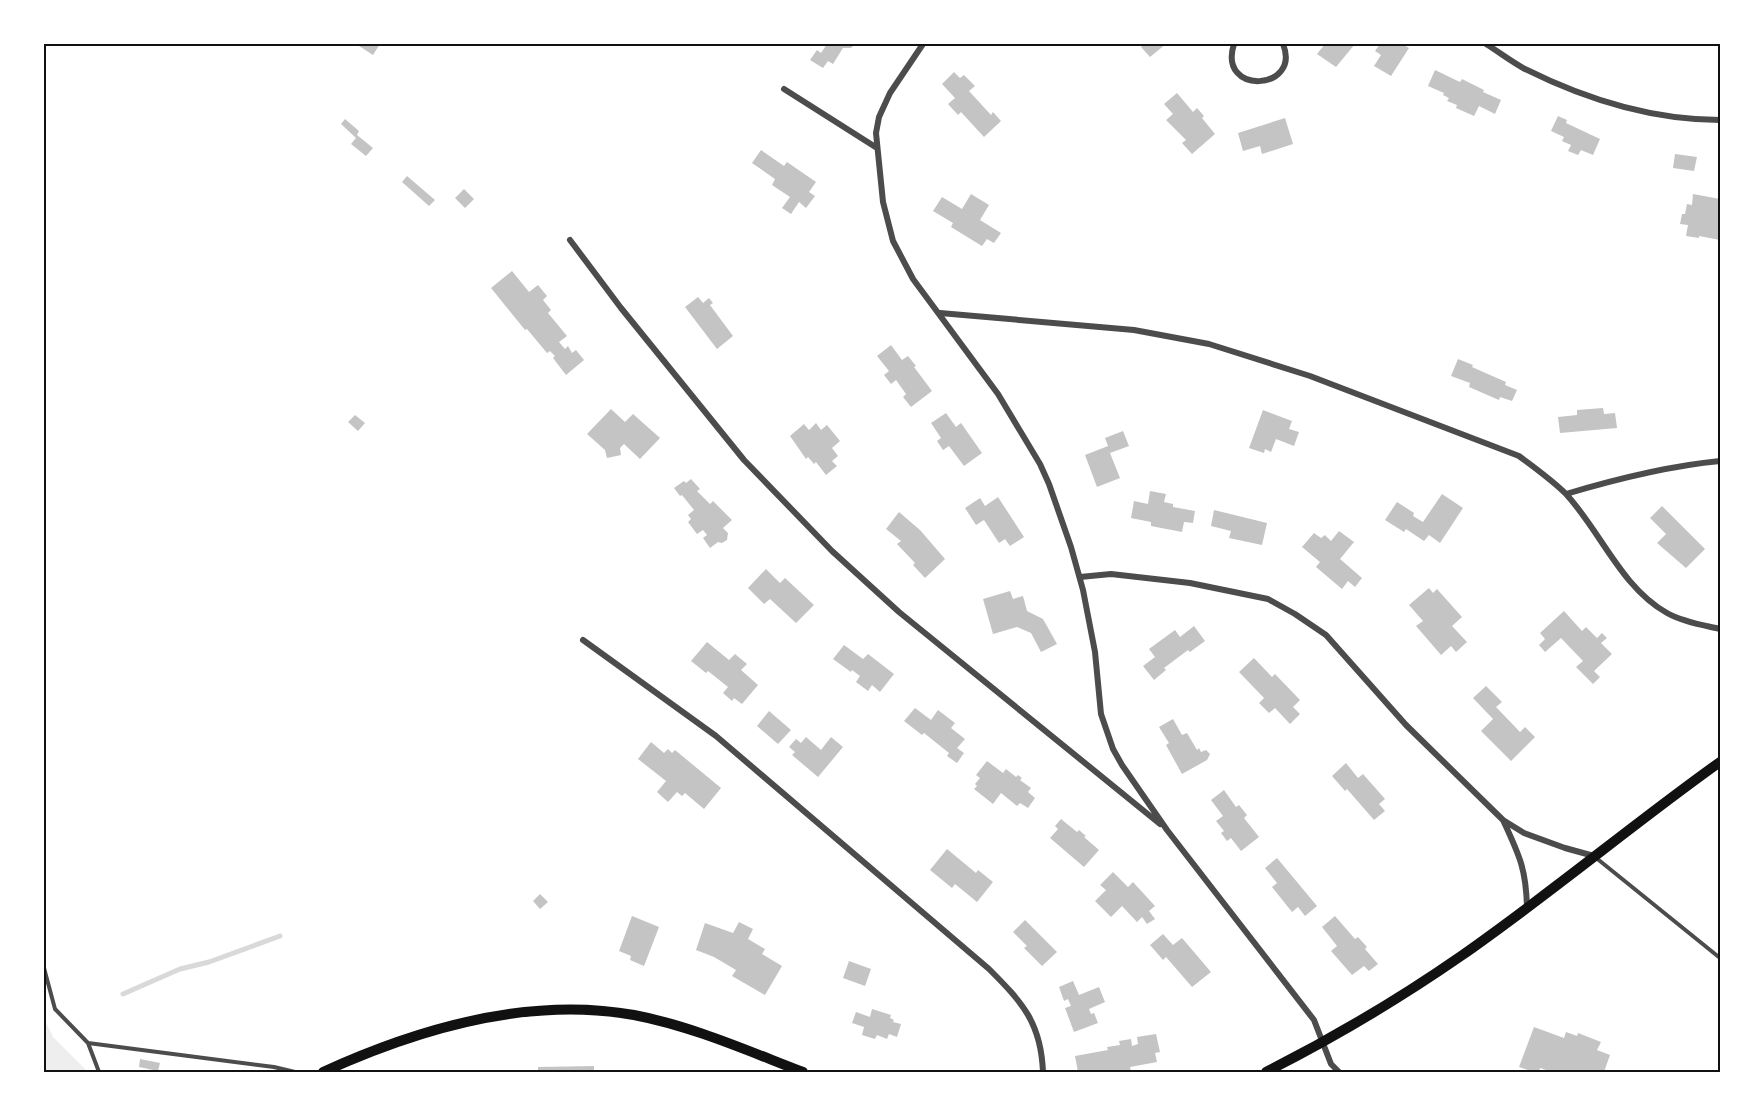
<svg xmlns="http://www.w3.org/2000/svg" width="1764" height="1116" viewBox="0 0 1764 1116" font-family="Figtree,sans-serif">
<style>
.green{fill:#eee}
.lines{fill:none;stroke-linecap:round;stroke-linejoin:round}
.stream{stroke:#d9d9d9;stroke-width:5}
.building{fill:#c4c4c4}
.service{stroke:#4c4c4c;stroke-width:4}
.minor{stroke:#4c4c4c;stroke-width:6}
.secondary{stroke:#111;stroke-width:10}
.neatline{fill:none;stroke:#111;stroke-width:2}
</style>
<rect width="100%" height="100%" fill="#fff"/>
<path class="green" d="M44,1018L53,1037L88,1072H44L46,1054L44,1049Z"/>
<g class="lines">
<path class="stream" d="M123,994L180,969L209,962L280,936"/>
</g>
<path class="building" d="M356,44H380L373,55Z
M827,44H855L851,48H843L833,64L828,61L823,68L810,60L817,50L821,53Z
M1145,44H1166L1150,57L1141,47Z
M1325,44H1355L1336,67L1317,54Z
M1380,44H1402L1409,48L1391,76L1374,66L1381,55L1375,51Z
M1435,70L1460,82L1462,79L1484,90L1483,92L1501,100L1495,114L1479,106L1474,116L1456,108L1457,105L1447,101L1449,98L1443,95L1444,93L1428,86Z
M954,72L960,78L964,75L975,86L969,91L991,115L993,112L1001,121L984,137L961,112L958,115L948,104L955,98L942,84Z
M1177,93L1193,112L1197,108L1204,116L1202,118L1215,134L1192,154L1182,143L1186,140L1166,120L1173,114L1164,104Z
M1558,116L1567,120L1566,123L1600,139L1593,155L1581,150L1578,155L1568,151L1571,145L1562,141L1564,137L1551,131Z
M1285,118L1293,144L1262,154L1260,146L1243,151L1238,133Z
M345,119L359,131L357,135L373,148L366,156L351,144L356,138L341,124Z
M761,150L784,166L787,162L816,182L809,192L815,196L806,208L799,202L791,214L782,208L790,197L772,185L775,179L752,163Z
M1675,154L1697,157L1694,171L1673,168Z
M407,176L435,200L429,206L402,182Z
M464,189L474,199L465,208L455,198Z
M971,194L989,205L980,220L1001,233L994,243L987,239L982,246L951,227L953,223L933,211L942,197L962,209Z
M1693,194L1720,199V240L1699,236V238L1686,236L1688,225L1680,224L1682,214H1685L1687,204L1692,205Z
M512,271L529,292L538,285L547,296L543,300L551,310L548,313L567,336L559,342L565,349L568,346L572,353L576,350L584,360L566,375L553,358L555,356L550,351L547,353L527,329L525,330L491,288Z
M698,297L703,303L709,298L713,303L710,305L733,336L717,349L685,307Z
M891,345L902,360L908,356L916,366L914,367L932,391L911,407L903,397L906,394L896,380L891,384L884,375L889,371L877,356Z
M1458,359L1473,365L1472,367L1506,382L1505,385L1517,390L1512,401L1500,397L1499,400L1469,387L1470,383L1451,376Z
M1603,408L1604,414L1615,413L1617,428L1560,433L1558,417L1577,415V410Z
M611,409L625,422L633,414L660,438L640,459L624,444L620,448L621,455L607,458L605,450L587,434Z
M1263,410L1292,421L1289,429L1299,432L1294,446L1276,439L1271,452L1265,449L1264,453L1249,448Z
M946,413L956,427L961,423L982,453L964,466L949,446L943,450L937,441L941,438L931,423Z
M355,415L365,423L358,431L348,422Z
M816,423L821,430L827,425L840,441L832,448L838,456L832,461L837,466L826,475L816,462L814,464L808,457L806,459L790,436L804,424L809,430Z
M1123,431L1129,446L1110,453L1120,478L1097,487L1085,455L1108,446L1105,438Z
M691,479L700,489L697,491L710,504L713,501L732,520L723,528L728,533L727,540L722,543L718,542L710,548L703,538L707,535L703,530L697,534L688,522L691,519L688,515L694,510L682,495L680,496L674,488L684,481L686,483Z
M1150,491L1166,494L1164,502L1173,504V507L1195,511L1193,523L1184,522L1182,532L1151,526V522L1131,518L1134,501L1148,504Z
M1442,494L1463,508L1440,543L1429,535L1424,541L1406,529L1404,532L1385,520L1397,502L1414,513L1413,516L1423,522Z
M998,497L1024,537L1010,546L1005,539L999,543L984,520L976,525L965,508L980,498L985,506Z
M1662,506L1705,549L1686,568L1657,543L1666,534L1650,518Z
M1214,510L1267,523L1262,545L1229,538L1231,531L1211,526Z
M899,512L920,530L945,559L925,578L913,565L915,563L897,544L901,541L886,529Z
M1339,531L1354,542L1340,559L1362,578L1355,587L1348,581L1342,589L1316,567L1320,562L1302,547L1314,533L1321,538L1325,535L1331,541Z
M766,569L780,583L785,578L814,605L796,623L770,599L764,604L748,588Z
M1429,588L1433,593L1437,589L1462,617L1452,626L1467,642L1456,652L1451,646L1441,655L1416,626L1423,621L1409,605Z
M1010,591L1013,599L1023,596L1027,611L1043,619L1057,644L1041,652L1031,633L1017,627L993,634L983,599Z
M1564,611L1582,631L1586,627L1597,638L1602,633L1607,638L1601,643L1612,654L1594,671L1600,677L1593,684L1576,667L1583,661L1561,638L1545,652L1539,645L1545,639L1540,633Z
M1194,626L1205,641L1190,652L1188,650L1164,668L1166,670L1154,680L1143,666L1155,657L1149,649L1175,630L1180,637Z
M707,642L729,660L735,654L747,664L741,670L758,685L742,704L734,698L732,701L723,693L728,687L708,671L706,673L691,661Z
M844,645L863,659L868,654L894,674L880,692L872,685L868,691L856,682L860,676L852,670L851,672L833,659Z
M1254,658L1272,677L1275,674L1300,700L1293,707L1300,714L1290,724L1275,708L1269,713L1259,703L1264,698L1239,672Z
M1486,686L1502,702L1496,707L1520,732L1525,727L1535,737L1511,761L1481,731L1493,719L1473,698Z
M915,708L931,720L938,710L955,723L951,728L965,739L957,748L964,753L957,763L947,756L949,753L924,733L922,735L904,721Z
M769,711L791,730L778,744L757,726Z
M1173,719L1182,735L1187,733L1197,750L1199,748L1201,752L1206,750L1210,754L1207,760L1182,774L1166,745L1169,743L1159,727Z
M806,737L821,750L831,737L843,747L818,777L792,755L795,752L789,747L796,739L801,743Z
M651,742L664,753L668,749L672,753L675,750L721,788L704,809L685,793L682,796L677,792L668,802L657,792L666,781L638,759Z
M987,761L1003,773L1006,769L1016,777L1018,775L1022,778L1020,780L1031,788L1028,792L1035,798L1028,808L1020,803L1017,806L1001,793L993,804L974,789L977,786L975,784L980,778L976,775Z
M1346,763L1358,778L1363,774L1385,799L1379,804L1385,811L1374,820L1347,789L1345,791L1332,776Z
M1224,790L1236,807L1239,805L1247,815L1244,818L1259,837L1241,851L1231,838L1227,841L1221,833L1224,831L1216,821L1223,816L1211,800Z
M1061,819L1077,832L1079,830L1086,836L1084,837L1099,850L1084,867L1050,838L1058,829L1055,826Z
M947,849L976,873L978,870L993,882L977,902L955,884L952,888L930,870Z
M1277,858L1317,906L1305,916L1298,907L1292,912L1272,887L1277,883L1265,868Z
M1113,872L1128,887L1133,882L1155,906L1149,911L1155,919L1147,924L1142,917L1137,922L1122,906L1111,917L1095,901L1106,890L1100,885Z
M540,894L548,902L540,909L533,901Z
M632,916L659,927L644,966L630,960L631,956L619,951Z
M1335,916L1355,939L1358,937L1367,947L1365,949L1378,964L1369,971L1364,966L1352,975L1331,951L1337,946L1322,927Z
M1025,920L1057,952L1042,966L1024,948L1027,946L1013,932Z
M739,922L753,929L748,939L765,949L762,954L782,966L765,995L732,976L736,970L714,957L696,950L705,923L733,933Z
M1163,934L1173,945L1182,938L1211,972L1192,987L1166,957L1163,960L1150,945Z
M849,961L871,969L865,986L843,978Z
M1073,981L1079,995L1099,987L1105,1002L1089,1009L1091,1014L1094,1013L1098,1023L1074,1032L1065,1008L1071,1006L1068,999L1064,1001L1059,987Z
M872,1009L891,1015L890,1018L894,1020L893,1022L901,1024L897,1037L889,1034L887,1039L877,1035L875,1039L862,1035L864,1027L852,1023L856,1012L870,1017Z
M1534,1027L1564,1038L1566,1032L1577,1036L1578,1033L1601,1042L1597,1050L1610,1055L1604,1072H1552L1540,1068L1539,1072H1534L1519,1067Z
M1156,1034L1160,1052L1155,1053L1157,1062L1130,1067L1131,1071L1128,1072H1103V1070L1078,1072L1075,1056L1108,1050L1107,1047L1120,1045L1119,1041L1131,1039L1132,1046L1138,1044L1137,1037Z
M140,1059L160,1063L158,1071L139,1067Z
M594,1066V1072H538V1067Z"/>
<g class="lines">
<path class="service" d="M1595,857L1720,958
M44,968L55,1009L88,1043L99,1072
M88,1043L274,1067L295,1072"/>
<path class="minor" d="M923,44L890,93L879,117L876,133L883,202L893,241L913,279L998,394L1040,464L1049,484L1071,547L1083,590L1095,652L1101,714L1113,749L1122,765L1167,830L1314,1020L1331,1064L1339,1072
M1234,44C1217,96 1302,91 1283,44
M1486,44C1499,52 1512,62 1525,69C1585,99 1653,120 1720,120
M784,89L877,148
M570,240L621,308L744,460L832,551L899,612L1160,824
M940,313L1134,330L1209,344L1310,376L1519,456C1535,468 1552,480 1566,494C1601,532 1621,587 1667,613C1683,622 1703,625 1720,629
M1566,494C1616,479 1668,466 1720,461
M1080,577L1111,574L1190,583L1268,599L1295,614L1326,635L1406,725L1503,820L1524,833L1565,848L1594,856
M583,640L716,736L989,969C1023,1003 1041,1023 1043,1072
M1503,820C1519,855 1526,868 1527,907"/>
<path class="secondary" d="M323,1072C417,1029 529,996 634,1015C692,1026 748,1051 803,1072
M1266,1072C1333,1038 1399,999 1461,956C1550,894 1633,824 1720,762"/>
</g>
<rect width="1764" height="1116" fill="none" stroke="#ffffff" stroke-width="90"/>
<rect x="45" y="45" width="1674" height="1026" class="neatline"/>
</svg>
